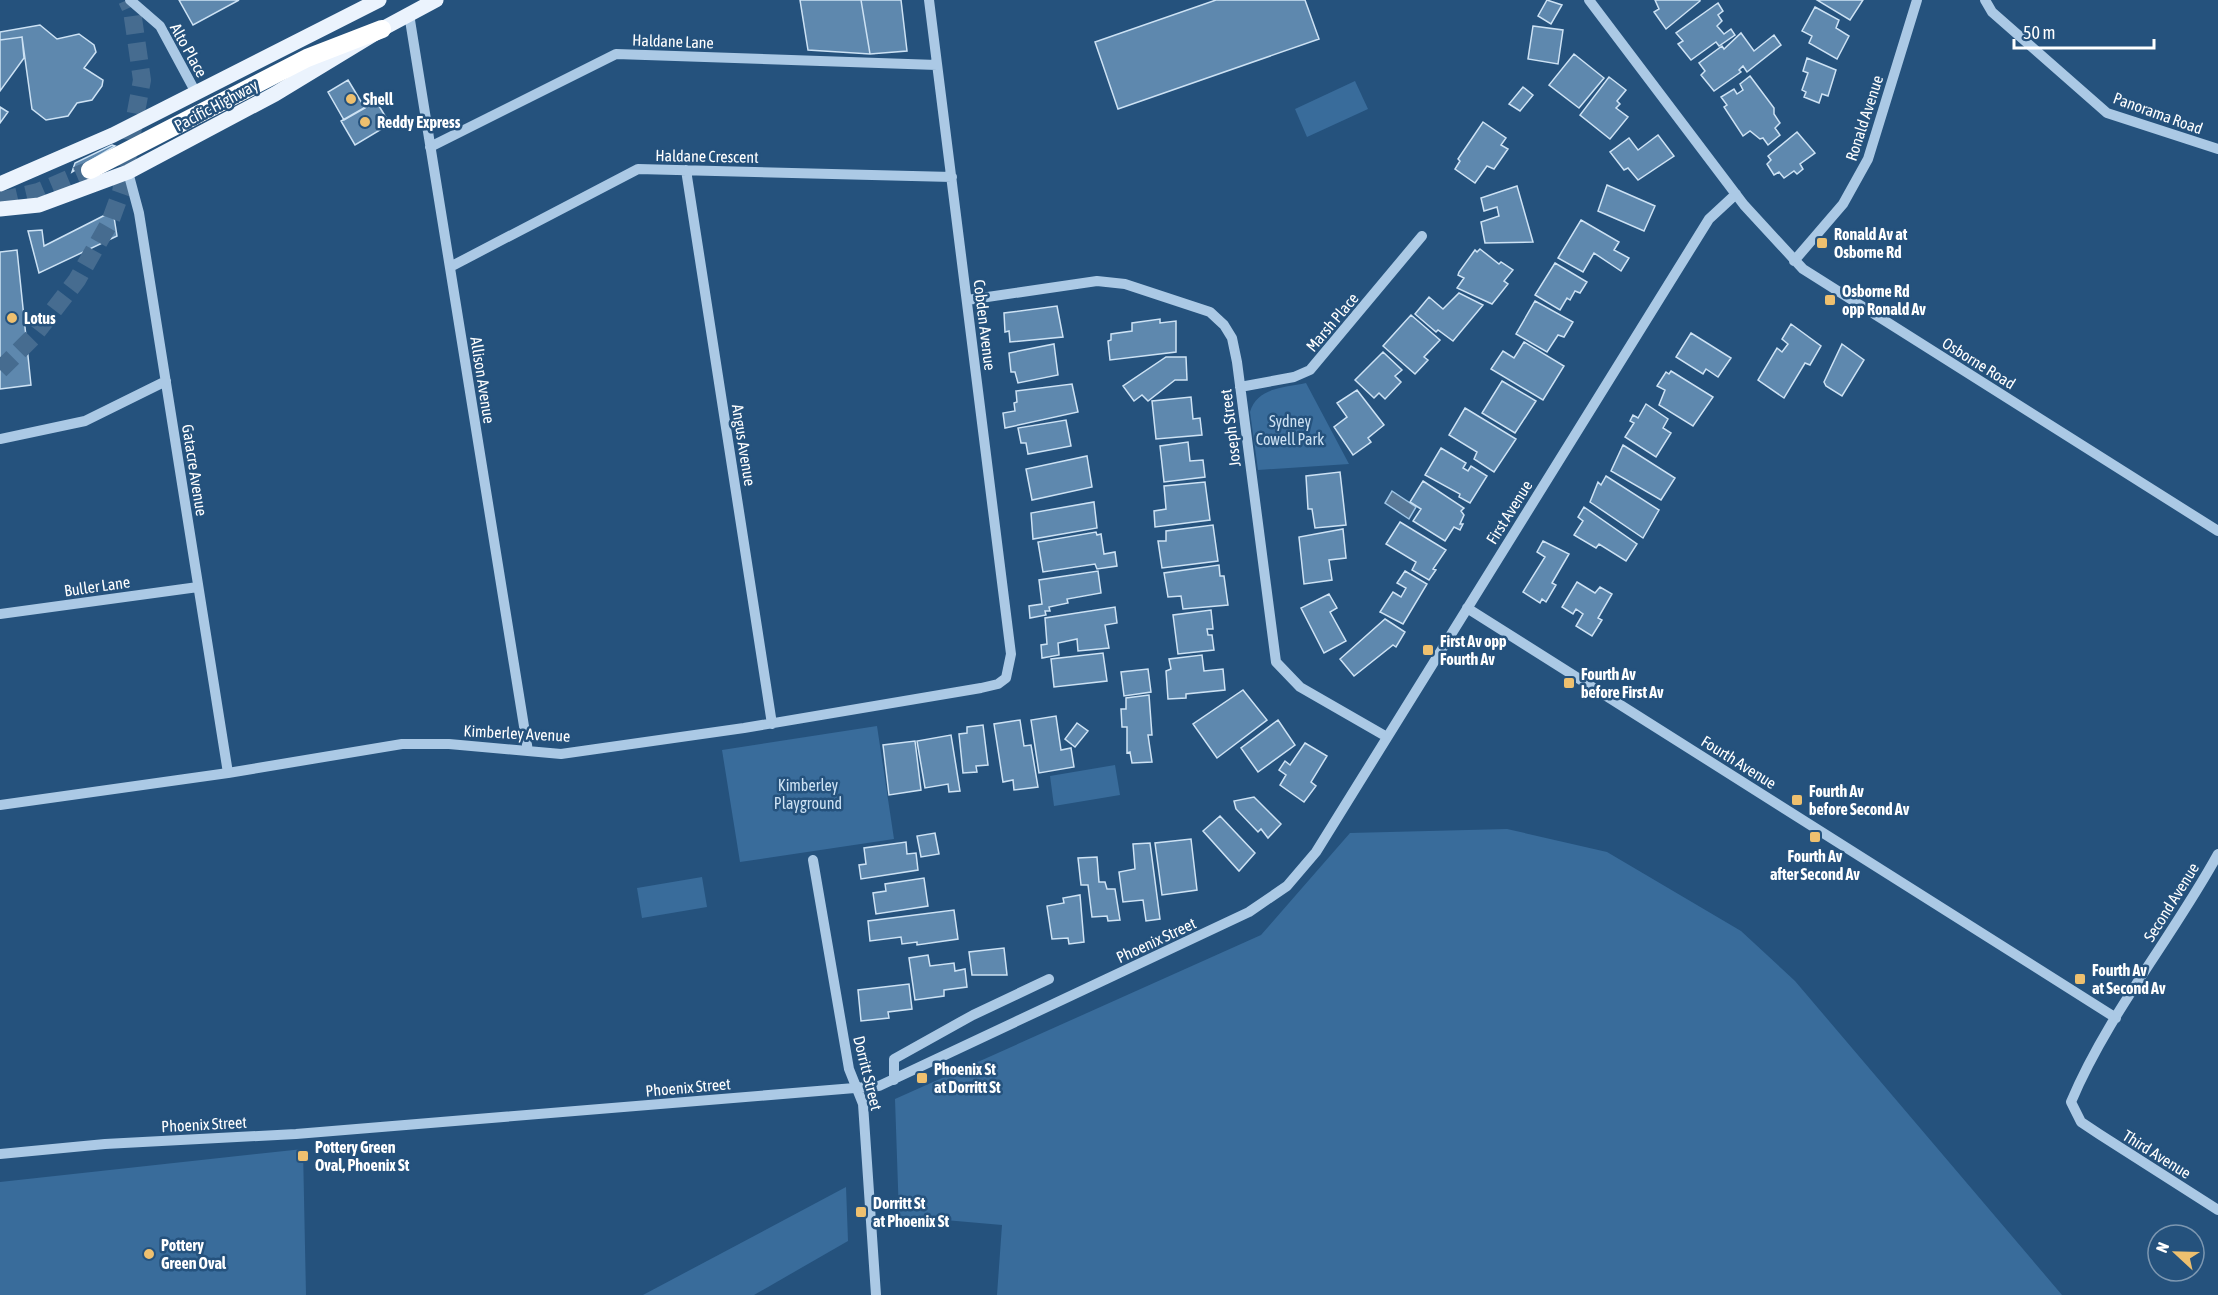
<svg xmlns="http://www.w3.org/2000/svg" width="2218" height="1295" viewBox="0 0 2218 1295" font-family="'Asap Condensed',sans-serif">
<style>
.green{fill:#396c9b}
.water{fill:#597998;stroke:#9fc5e6;stroke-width:1.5}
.building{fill:#5e88ae;stroke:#cde2f4;stroke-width:1.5}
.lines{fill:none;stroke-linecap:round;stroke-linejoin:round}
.highway-tunnel{stroke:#466c90;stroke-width:18;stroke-dasharray:18 9;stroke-linecap:butt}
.minor{stroke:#abc9e5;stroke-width:10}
.major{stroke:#ebf3fd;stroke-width:15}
.highway{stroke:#fff;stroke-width:18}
.poi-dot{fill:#eec06f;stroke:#25527d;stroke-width:2}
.labels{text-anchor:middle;stroke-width:5;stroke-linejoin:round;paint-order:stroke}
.street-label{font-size:16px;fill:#fff;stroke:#25527d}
.poi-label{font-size:16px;font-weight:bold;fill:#fff;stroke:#25527d;text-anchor:start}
.park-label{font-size:16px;fill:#cde2f4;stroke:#25527d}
</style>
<rect width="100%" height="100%" fill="#25527d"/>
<path class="green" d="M1355,81L1368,109L1307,137L1295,109Z
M1306,383L1349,464L1258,470L1250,412C1257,387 1284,388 1306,383Z
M877,726L894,839L740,862L722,750Z
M1115,765L1120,795L1054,806L1050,776Z
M1507,829L1607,852L1741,931L1795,981L2062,1295H997L1002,1225L899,1216L895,1099L1261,935L1350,833Z
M702,877L707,907L642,918L637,888Z
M303,1149L306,1295H0V1182Z
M846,1187L848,1241L754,1295H643Z"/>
<path class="water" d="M1392,491L1416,507L1409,519L1385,503Z"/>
<path class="building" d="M179,0H239L193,25Z
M800,0H861L870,54L808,50Z
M861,0H901L907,51L870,54Z
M1216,0H1305L1319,39L1118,109L1095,42Z
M1547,0L1562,5L1551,24L1538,16Z
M1655,0H1700V1L1666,29L1654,12L1659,9Z
M1817,0H1863L1850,20Z
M1718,3L1723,11L1718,15L1722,21L1717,26L1724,34L1731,29L1735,35L1719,46L1716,42L1691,60L1678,44L1683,41L1676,33Z
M1815,7L1839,20L1836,28L1849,36L1837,59L1809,43L1812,36L1802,31Z
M40,25L57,39L79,34L94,45L96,52L84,68L103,80L102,86L92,100L77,103L68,116L46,120L32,109L22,37L0,40V32Z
M1533,26L1563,30L1558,64L1528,59Z
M1741,33L1754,51L1774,35L1781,45L1747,72L1743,66L1739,70L1741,72L1714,91L1701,75L1705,71L1699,63L1722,46L1724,49Z
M22,37L24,58L0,91V40Z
M1574,54L1604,78L1579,108L1549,85Z
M1807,58L1836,70L1828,96L1822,94L1819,103L1804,97L1806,92L1802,90L1808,73L1803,71Z
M1750,76L1774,108V114L1780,123L1775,128L1780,135L1768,145L1763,138L1760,139L1750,131L1743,136L1724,107L1727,105L1721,97L1734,89L1737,94L1743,90L1740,84Z
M1609,77L1626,90L1617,101L1620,104L1616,108L1628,117L1610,139L1580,115Z
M348,80L365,108L344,120L328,92Z
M1523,87L1533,95L1520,111L1509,104Z
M376,101L390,124L355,145L341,121Z
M0,107L8,112L0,123Z
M1483,122L1506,138L1501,145L1508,149L1494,169L1487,166L1475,183L1455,169L1460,161L1458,159Z
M1797,132L1815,153L1800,164L1803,169L1797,174L1794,171L1784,178L1779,172L1774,175L1767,164L1771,160L1768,156Z
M1658,135L1674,156L1638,180L1628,168L1624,170L1610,152L1629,138L1638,150Z
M112,145L115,146L72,172L75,163Z
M1607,185L1655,206L1644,231L1598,211Z
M1517,186L1533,242L1485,243L1481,222L1499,216L1497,207L1484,211L1481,198Z
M113,211L117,236L39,273L28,231L42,230L44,246Z
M1581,220L1619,242L1614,250L1629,258L1621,271L1594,253L1583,272L1558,258Z
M1480,249L1499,264L1501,262L1513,270L1504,281L1508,284L1492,304L1457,288L1464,278L1458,275L1459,272L1475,250L1477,252Z
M17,250L31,385L0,389V252Z
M1555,263L1587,282L1580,293L1575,291L1570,300L1567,298L1560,310L1535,295Z
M1459,293L1483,305L1453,341L1438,330L1436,332L1415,314L1429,297L1443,309Z
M1535,301L1573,322L1564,337L1558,335L1547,352L1516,334Z
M1057,306L1063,337L1010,342L1009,331L1005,332L1004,313Z
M1411,315L1440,340L1424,357L1428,360L1415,374L1383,346Z
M1160,319V323L1176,321V352L1110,360L1108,341L1111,340V334L1132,331V323Z
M1791,324L1821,346L1810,365L1805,363L1784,398L1758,380L1777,348L1782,352L1788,344L1782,339Z
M1691,333L1731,358L1718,377L1706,369L1703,374L1676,357Z
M1524,342L1564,366L1543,400L1491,369L1503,351L1514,358Z
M1054,344L1058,375L1018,383L1015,372H1011L1009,353Z
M1842,344L1864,360L1842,396L1826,386L1824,382Z
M1383,352L1402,370L1395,376L1401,382L1385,399L1379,393L1374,398L1355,380Z
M1166,357H1186L1187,380H1175L1148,401L1142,395L1134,401L1123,386Z
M1671,371L1713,397L1693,426L1659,405L1665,390L1657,386L1666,372L1669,374Z
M1502,381L1536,401L1515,433L1482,413Z
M1072,384L1078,412L1005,428L1003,413L1015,411L1014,403L1017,402L1016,391Z
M1357,390L1384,425L1368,438L1371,442L1353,455L1334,427L1347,417L1337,403Z
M1191,397L1193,419L1200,418L1202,435L1156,439L1152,401Z
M1646,404L1668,419L1663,428L1671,433L1656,457L1625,437L1634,423L1630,421L1633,415L1638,418Z
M1465,408L1516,439L1494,472L1474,459L1477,452L1449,435Z
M1066,420L1071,446L1028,454L1026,443H1021L1018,428Z
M1188,442L1190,461L1203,460L1205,477L1164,482L1160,446Z
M1623,445L1675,478L1661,500L1611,471Z
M1441,448L1466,463L1463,468L1468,471L1471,466L1487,476L1470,503L1459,497L1460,494L1425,475Z
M1087,456L1092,487L1032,500L1026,469Z
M1340,472L1346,525L1315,528L1312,509H1308L1306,476Z
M1606,476L1659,510L1643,538L1590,502L1598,482L1601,485Z
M1423,481L1464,508L1461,511L1464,515L1460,524H1463L1460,530L1454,527L1445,541L1413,521L1421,509L1410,502Z
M1205,482L1210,520L1155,527L1154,511L1166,509L1164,486Z
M1094,502L1097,528L1033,539L1031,513Z
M1584,507L1637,544L1626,561L1599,544L1596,548L1574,535L1583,521L1578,517Z
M1400,522L1446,550L1433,569L1436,570L1429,580L1412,570L1416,562L1386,544Z
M1213,525L1218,561L1162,568L1158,541H1166V531Z
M1343,529L1346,558L1329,560L1332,580L1304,584L1299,537Z
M1096,532L1097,535L1101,534L1104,554L1115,552L1117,566L1097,569L1095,564L1043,572L1038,542Z
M1543,541L1569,554L1552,583L1556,585L1546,602L1542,599L1540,603L1523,592L1545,557L1537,552Z
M1219,565L1220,576H1224L1228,605L1183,609L1181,596L1168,597L1164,573Z
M1098,571L1101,593L1067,599L1068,603L1049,607L1050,611H1045L1046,615L1030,618L1029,606L1042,604L1039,580Z
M1405,571L1427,584L1403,624L1380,612L1393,592L1401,597L1406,588L1397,583Z
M1577,582L1595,593L1600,587L1612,594L1598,618L1602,620L1592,636L1576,626L1583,614L1576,609L1573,614L1562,607Z
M1329,594L1337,608L1330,612L1346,641L1324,653L1301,608Z
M1115,607L1117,623L1105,625L1109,648L1078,651L1077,639L1058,643L1059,655L1042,658L1041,645L1047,644L1045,618Z
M1211,610L1213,629H1207L1208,635H1212L1214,650L1178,654L1173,615Z
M1385,619L1405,632L1396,647L1393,645L1354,676L1340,659Z
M1103,653L1107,681L1054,687L1051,659Z
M1202,655L1204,671L1223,669L1225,690L1186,694V698L1168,699L1166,671L1171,669L1169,659Z
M1148,669L1151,692L1124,696L1121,672Z
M1243,690L1267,720L1217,758L1193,724Z
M1149,695L1152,735H1148L1152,762L1132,763L1130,752L1127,753V727H1122L1121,709H1126V698Z
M1056,716L1061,750L1071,748L1074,767L1039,773L1031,720Z
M1020,720L1024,746L1031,745L1038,787L1014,790L1013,780L1003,782L994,724Z
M1278,720L1295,745L1258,772L1241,748Z
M1077,723L1088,731L1075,747L1065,739Z
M983,725L988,765L976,766L977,772L963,773L959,734L967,733V727Z
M951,735L960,791L949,792L948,784L925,788L917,741Z
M915,741L921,790L889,795L883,745Z
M1305,743L1327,756L1311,782L1316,786L1304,802L1280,785L1286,775L1279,770L1285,761L1290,765Z
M1254,797L1281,824L1268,838L1261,829L1258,832L1236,809L1234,801Z
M1220,816L1255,853L1239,871L1203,831Z
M935,833L939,854L921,857L917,836Z
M1191,839L1197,890L1162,895L1155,843Z
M906,842L907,854L916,853L918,870L861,879L859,865L866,864L864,848Z
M1150,843L1160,919L1146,921L1143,900L1123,902L1119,872L1135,869L1133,844Z
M1097,857L1099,882H1105L1107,889H1115L1120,920L1108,921L1107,916L1092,917L1088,885H1081L1078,858Z
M924,878L928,906L876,914L873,893L886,891L885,884Z
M1080,895L1084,942L1069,944L1068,938L1052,939L1047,906L1064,903L1063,898Z
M954,910L958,939L917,945V942L902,944L901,937L870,941L868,921Z
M1004,948L1007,975H972L969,952Z
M928,955L930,966L954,963L955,971L965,969L967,987L944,990V996L915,1000L909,958Z
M909,984L912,1009L888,1012L889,1018L861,1021L858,990Z"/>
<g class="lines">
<path class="highway-tunnel" d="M0,201L38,192L90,170
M0,370L32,338L77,280L110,222L121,192L142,80L132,11L127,0"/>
<path class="minor" d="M130,0L160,26L195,91
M1589,0L1744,205L1803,269L2218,531
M1985,0L1992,12L2107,113L2218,149
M409,14L528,751
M430,147L616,54L937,65
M686,170L772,724
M128,172L139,213L228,773
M1794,261L1843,204L1868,159L1917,0
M450,267L638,169L952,177
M967,300L1097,281L1125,284L1210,312L1224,325L1232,338L1237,362L1276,662L1300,687L1387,737
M1240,387L1294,377L1310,370L1422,236
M0,439L85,421L166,381
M1467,608L2116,1018
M0,614L198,587
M0,805L228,773L402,744H449L561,754L744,728L981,688L998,684L1006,678L1011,654L929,0
M2218,854C2172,938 2108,1014 2071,1102L2081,1122L2099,1134L2218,1210
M813,860L849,1069L863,1104L876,1295
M894,1080V1059L973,1015L1049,979
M0,1154L105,1144L296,1134L879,1086L1249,912L1287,886L1316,852L1709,219L1736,194"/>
<path class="major" d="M0,184L113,135L379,0
M0,209L39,205L128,172L275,94L382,29L436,0"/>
<path class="highway" d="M90,170L307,58L382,29"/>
</g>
<g class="poi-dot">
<circle cx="351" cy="99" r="6"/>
<circle cx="365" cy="122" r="6"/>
<rect x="1816" y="237" width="12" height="12" rx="3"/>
<rect x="1824" y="294" width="12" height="12" rx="3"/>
<circle cx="12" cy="318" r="6"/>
<rect x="1422" y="644" width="12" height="12" rx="3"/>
<rect x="1563" y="677" width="12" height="12" rx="3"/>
<rect x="1791" y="794" width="12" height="12" rx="3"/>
<rect x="1809" y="831" width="12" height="12" rx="3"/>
<rect x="2074" y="973" width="12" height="12" rx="3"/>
<rect x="916" y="1072" width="12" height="12" rx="3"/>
<rect x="297" y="1150" width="12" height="12" rx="3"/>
<rect x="855" y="1206" width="12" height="12" rx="3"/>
<circle cx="149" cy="1254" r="6"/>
</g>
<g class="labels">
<g class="street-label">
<text transform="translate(673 41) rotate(2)" y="6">Haldane Lane</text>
<text transform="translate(189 50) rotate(61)" y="6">Alto Place</text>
<text transform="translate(216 105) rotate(-28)" y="6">Pacific Highway</text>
<text transform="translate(2158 113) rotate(20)" y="6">Panorama Road</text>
<text transform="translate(1864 118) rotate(-72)" y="6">Ronald Avenue</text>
<text transform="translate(707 156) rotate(1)" y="6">Haldane Crescent</text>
<text transform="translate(1332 322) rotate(-50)" y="6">Marsh Place</text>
<text transform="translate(985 325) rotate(83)" y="6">Cobden Avenue</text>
<text transform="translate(1979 363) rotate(32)" y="6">Osborne Road</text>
<text transform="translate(483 380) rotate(81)" y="6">Allison Avenue</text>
<text transform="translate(1230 428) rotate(-97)" y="6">Joseph Street</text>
<text transform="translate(744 445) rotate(81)" y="6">Angus Avenue</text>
<text transform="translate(195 470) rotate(81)" y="6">Gatacre Avenue</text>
<text transform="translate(1509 512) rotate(-58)" y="6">First Avenue</text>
<text transform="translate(97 586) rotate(-8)" y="6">Buller Lane</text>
<text transform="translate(517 733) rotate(3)" y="6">Kimberley Avenue</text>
<text transform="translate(1739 762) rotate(32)" y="6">Fourth Avenue</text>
<text transform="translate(2171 902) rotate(-58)" y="6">Second Avenue</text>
<text transform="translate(1156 940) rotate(-25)" y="6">Phoenix Street</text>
<text transform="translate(868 1073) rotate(76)" y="6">Dorritt Street</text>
<text transform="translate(688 1087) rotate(-5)" y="6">Phoenix Street</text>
<text transform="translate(204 1124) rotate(-3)" y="6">Phoenix Street</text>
<text transform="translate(2157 1154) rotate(32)" y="6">Third Avenue</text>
</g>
<g class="poi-label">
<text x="363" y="105">Shell</text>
<text x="377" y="128">Reddy Express</text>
<text x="1834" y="240">Ronald Av at<tspan x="1834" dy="18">Osborne Rd</tspan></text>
<text x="1842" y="297">Osborne Rd<tspan x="1842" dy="18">opp Ronald Av</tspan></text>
<text x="24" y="324">Lotus</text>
<text x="1440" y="647">First Av opp<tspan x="1440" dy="18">Fourth Av</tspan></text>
<text x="1581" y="680">Fourth Av<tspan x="1581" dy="18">before First Av</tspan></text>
<text x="1809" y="797">Fourth Av<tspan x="1809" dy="18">before Second Av</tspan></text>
<text x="1815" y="862" text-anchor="middle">Fourth Av<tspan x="1815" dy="18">after Second Av</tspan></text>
<text x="2092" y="976">Fourth Av<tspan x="2092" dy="18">at Second Av</tspan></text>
<text x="934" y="1075">Phoenix St<tspan x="934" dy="18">at Dorritt St</tspan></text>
<text x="315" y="1153">Pottery Green<tspan x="315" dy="18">Oval, Phoenix St</tspan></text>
<text x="873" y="1209">Dorritt St<tspan x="873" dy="18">at Phoenix St</tspan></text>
<text x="161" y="1251">Pottery<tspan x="161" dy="18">Green Oval</tspan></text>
</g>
<g class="park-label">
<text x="1290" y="427">Sydney<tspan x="1290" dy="18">Cowell Park</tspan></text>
<text x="808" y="791">Kimberley<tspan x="808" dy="18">Playground</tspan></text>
</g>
</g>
<g transform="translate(2176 1253) rotate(292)"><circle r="28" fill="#25527d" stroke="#7c97b1" stroke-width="1.5"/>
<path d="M0-4.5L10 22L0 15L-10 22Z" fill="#eec06f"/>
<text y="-9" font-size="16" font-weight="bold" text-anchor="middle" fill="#ffffff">N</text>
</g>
<path d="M2014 39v9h140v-9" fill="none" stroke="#ffffff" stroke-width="3"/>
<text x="2023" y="39" font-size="18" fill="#ffffff" stroke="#25527d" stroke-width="4.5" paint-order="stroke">50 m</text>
</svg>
